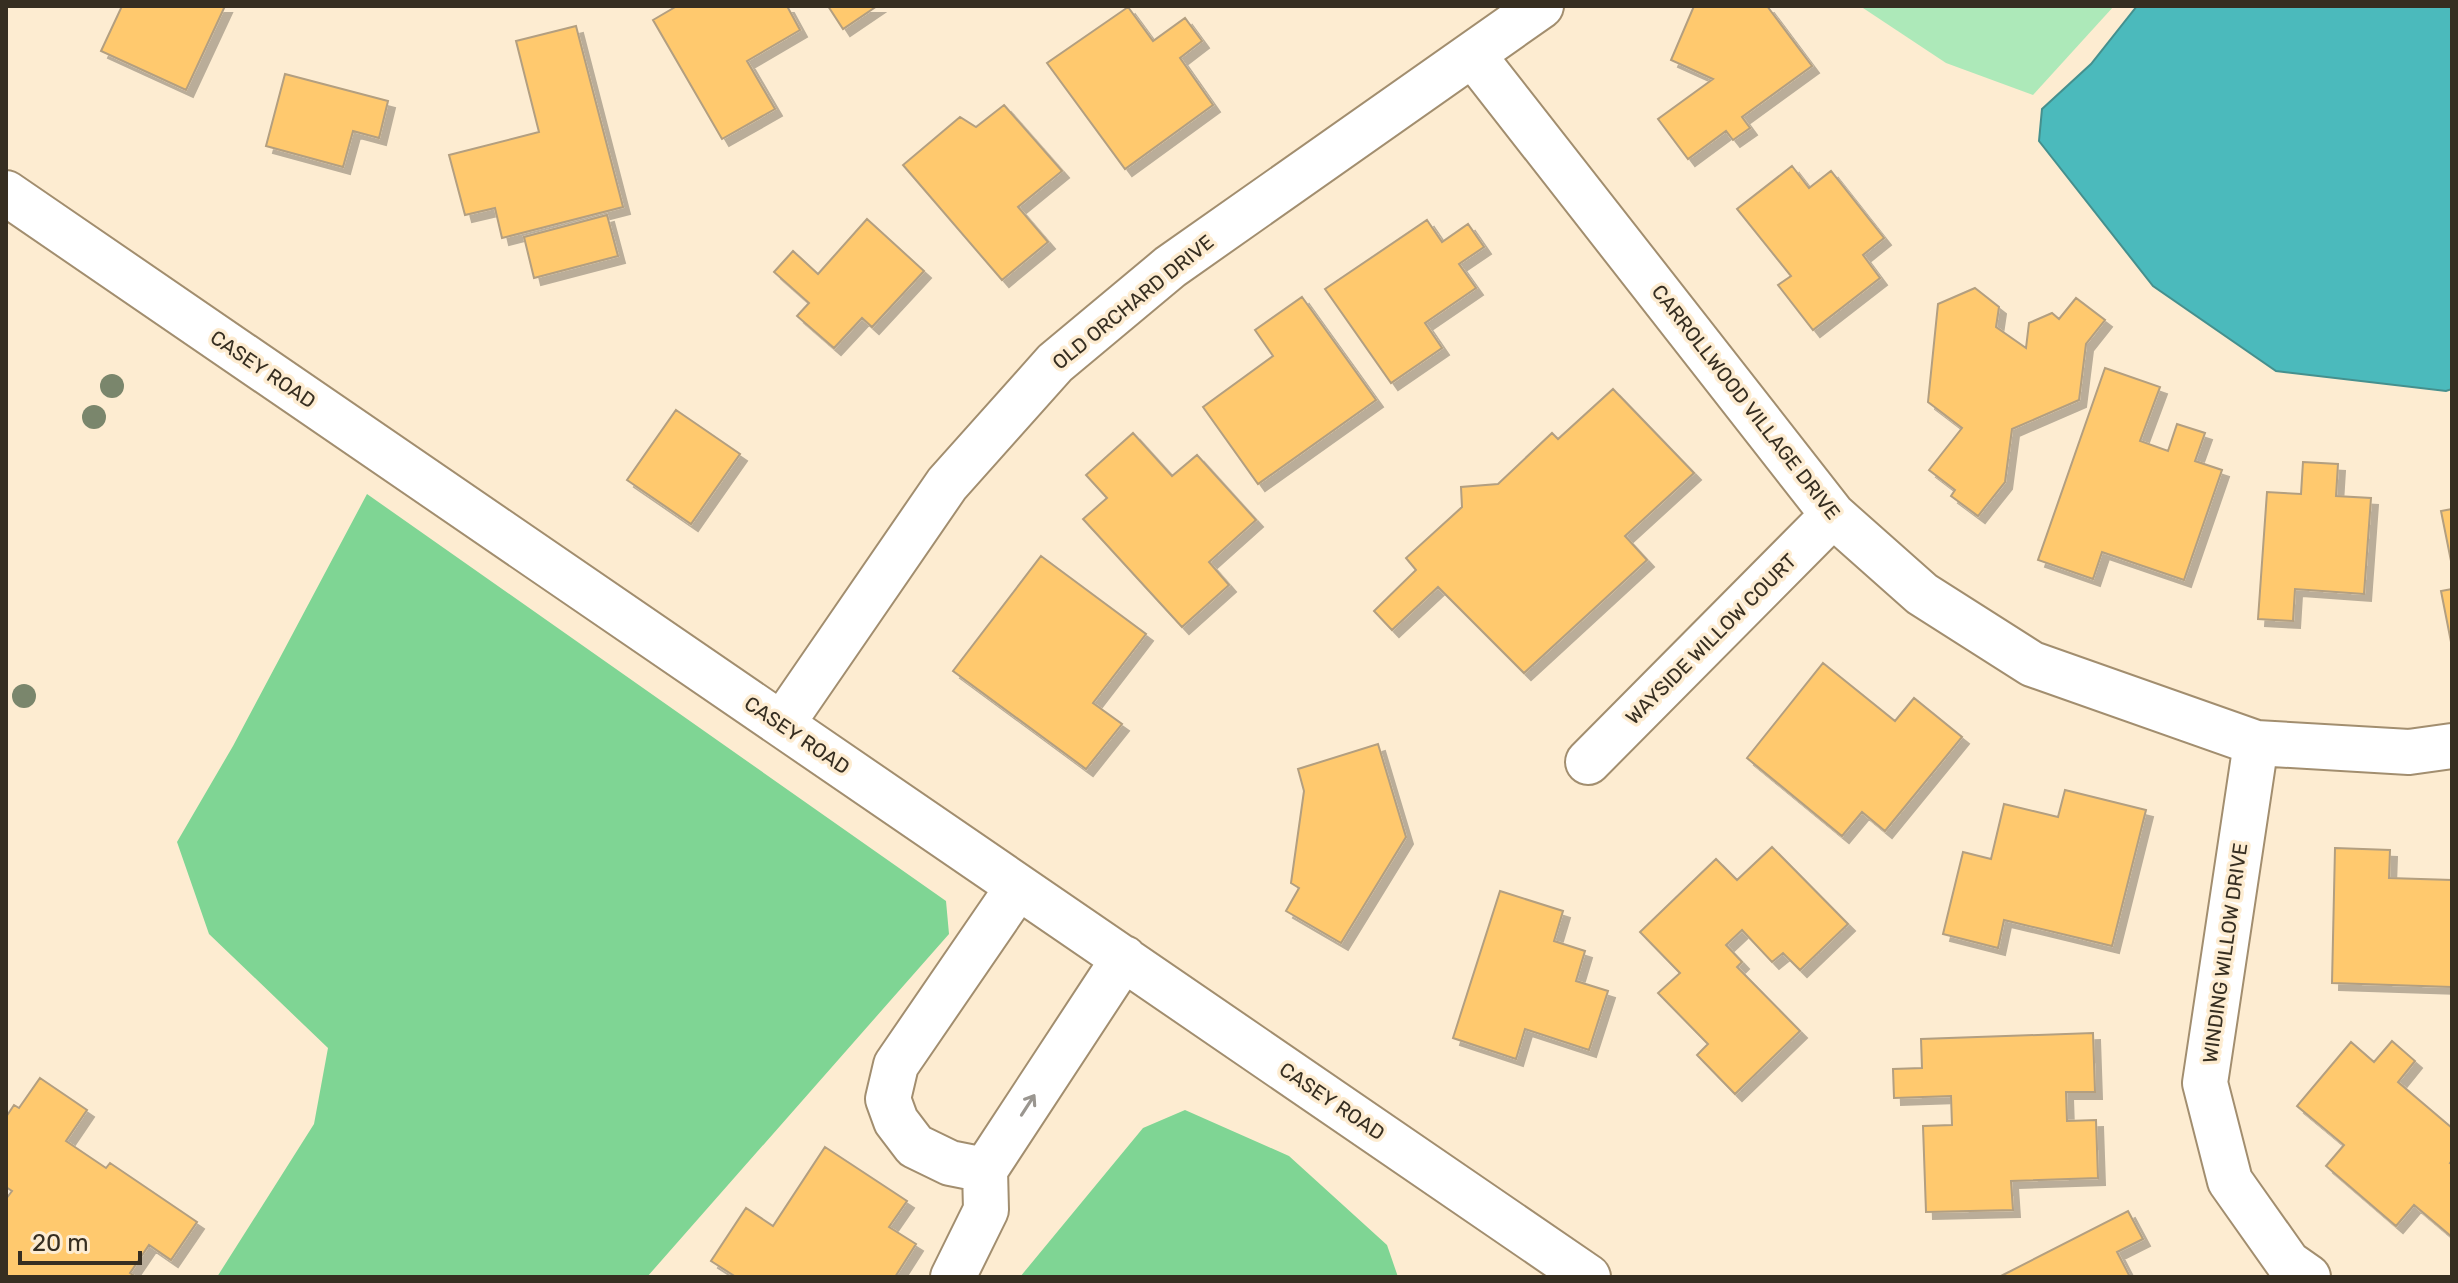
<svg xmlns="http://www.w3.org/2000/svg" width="2458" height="1283" viewBox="0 0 2458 1283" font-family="Rubik,sans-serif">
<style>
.green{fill:#ade9b9}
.forest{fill:#7fd594}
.water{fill:#4bbabc;stroke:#45908e;stroke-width:2}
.building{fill:#ffc96e;stroke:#b39f80;stroke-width:2;filter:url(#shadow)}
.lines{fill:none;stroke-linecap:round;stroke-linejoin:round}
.minor-casing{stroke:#a28e6f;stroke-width:48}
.minor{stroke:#fff;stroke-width:44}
.tree{fill:#7a866c}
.oneway{stroke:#9a9690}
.labels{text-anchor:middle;stroke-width:7;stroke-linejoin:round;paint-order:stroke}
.street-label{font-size:20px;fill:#362e21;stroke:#fdecd1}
</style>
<defs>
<filter id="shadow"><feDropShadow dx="7" dy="7" stdDeviation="0" flood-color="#0004"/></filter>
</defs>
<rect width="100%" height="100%" fill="#fdecd1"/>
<path class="green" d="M1860,6H2114L2033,95L1946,63Z"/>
<path class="forest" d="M367,494L946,901L949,934L647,1277H217L314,1124L328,1048L209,934L177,842L233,746Z
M1185,1110L1289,1156L1387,1245L1398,1277H1020L1143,1128Z"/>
<path class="water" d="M2137,6H2452V389L2446,391L2276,371L2153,286L2039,141L2042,109L2091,64Z"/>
<path class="building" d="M122,6H225L186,90L101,51Z
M677,6H787L800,30L747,61L775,109L722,139L653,20Z
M828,6H877L843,29Z
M1694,6H1767L1812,66L1742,117L1750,128L1733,140L1726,131L1688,159L1658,119L1713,79L1671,60Z
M1128,7L1153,41L1185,18L1202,41L1180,58L1213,105L1125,169L1047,63Z
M576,26L623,207L502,238L495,208L465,215L449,155L539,132L516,41Z
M285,74L388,101L379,138L353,131L343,167L266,146Z
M1004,105L1062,171L1018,207L1048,242L1002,280L903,165L960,117L976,127Z
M1792,166L1809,188L1831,171L1884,238L1863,255L1880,278L1813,330L1778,285L1791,276L1737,209Z
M607,215L618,256L534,278L524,237Z
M867,219L924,271L872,327L862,318L834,348L797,316L809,303L774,272L793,251L818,274Z
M1427,220L1442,242L1468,224L1484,247L1459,264L1476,288L1425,323L1442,348L1391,383L1325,289Z
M1975,288L1999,307L1996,327L2026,348L2029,323L2052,313L2059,319L2076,298L2105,320L2086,344L2079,400L2012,429L2005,482L1978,516L1951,496L1955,490L1929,470L1962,428L1928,402L1938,304Z
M1302,297L1376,400L1258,484L1203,407L1273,356L1255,330Z
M2105,368L2160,387L2140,441L2168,451L2177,424L2205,433L2195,461L2222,470L2184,580L2102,552L2093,579L2038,560Z
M1613,389L1694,473L1625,536L1647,560L1524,673L1438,587L1392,630L1374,611L1416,570L1406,558L1462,507L1461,487L1498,484L1552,433L1558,439Z
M676,410L740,454L691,524L627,480Z
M1133,433L1172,476L1197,455L1256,520L1209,562L1229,585L1182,627L1083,519L1107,498L1086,475Z
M2303,462L2338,464L2336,496L2371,498L2364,594L2295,589L2293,621L2258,619L2267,492L2301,494Z
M2452,509V566L2441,511Z
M1041,556L1146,634L1093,703L1122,724L1086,769L953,671Z
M2452,589V647L2441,591Z
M1823,663L1895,721L1914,698L1962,737L1885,831L1862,812L1842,836L1747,758Z
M1378,744L1406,837L1341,943L1286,911L1299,888L1291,883L1304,791L1298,769Z
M2065,790L2146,810L2112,946L2004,920L1998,948L1943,934L1963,852L1991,859L2004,804L2058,817Z
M1772,847L1848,924L1800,970L1783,953L1772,962L1742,930L1726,945L1742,962L1737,967L1800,1031L1735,1094L1697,1055L1708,1044L1658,993L1680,973L1640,932L1716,859L1737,880Z
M2335,848L2390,850L2389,878L2452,880V987L2332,983Z
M1500,891L1563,911L1554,941L1585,951L1576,981L1608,991L1589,1050L1525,1029L1516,1059L1453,1038Z
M2093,1033L2095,1092H2066L2067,1121L2096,1120L2098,1178L2011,1181L2013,1210L1926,1212L1923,1126L1952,1125L1951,1096L1894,1098L1893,1069L1922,1068L1921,1039Z
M2392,1041L2415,1061L2398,1082L2452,1128V1160L2450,1163L2452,1164V1237L2414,1205L2396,1226L2326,1166L2344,1145L2297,1106L2351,1042L2374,1062Z
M40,1078L87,1110L66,1141L106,1168L110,1163L197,1222L171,1260L149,1245L130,1273L136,1277H6V1199L12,1191L6,1187V1117L14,1105L19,1108Z
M825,1147L907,1201L889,1227L916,1244L895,1277H736L711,1261L746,1208L773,1226Z
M2128,1211L2143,1239L2117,1252L2130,1277H1999Z"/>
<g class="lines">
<defs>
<path id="minor" d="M1473,55L1833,515L1922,594L2032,664L2256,743L2409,752L2452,746
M6,193L1588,1277
M782,724L947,484L1055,363L1170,267L1541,6
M2256,743L2205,1083L2230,1181L2288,1263L2308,1277
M1588,762L1833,515
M985,1170L1124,958
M953,1277L986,1210L985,1170L950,1163L915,1146L896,1121L888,1099L896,1065L1018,887"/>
</defs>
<use href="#minor" class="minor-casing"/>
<use href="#minor" class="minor"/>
</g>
<g class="tree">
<circle cx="112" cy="386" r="12"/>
<circle cx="94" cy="417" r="12"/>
<circle cx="24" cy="696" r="12"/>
</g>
<defs><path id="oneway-shaft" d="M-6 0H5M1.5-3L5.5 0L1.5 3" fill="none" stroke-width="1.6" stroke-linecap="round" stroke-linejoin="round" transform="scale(2)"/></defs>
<use class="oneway" href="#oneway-shaft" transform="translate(1028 1105) rotate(-57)"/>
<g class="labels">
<g class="street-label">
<text transform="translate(1133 302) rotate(-39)" y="7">OLD ORCHARD DRIVE</text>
<text transform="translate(263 369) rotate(34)" y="7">CASEY ROAD</text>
<text transform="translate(1746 402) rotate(52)" y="7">CARROLLWOOD VILLAGE DRIVE</text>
<text transform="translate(1711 639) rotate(-45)" y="7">WAYSIDE WILLOW COURT</text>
<text transform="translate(797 735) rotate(34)" y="7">CASEY ROAD</text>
<text transform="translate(2225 953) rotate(-82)" y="7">WINDING WILLOW DRIVE</text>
<text transform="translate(1332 1101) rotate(34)" y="7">CASEY ROAD</text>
</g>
</g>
<rect width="2458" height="1283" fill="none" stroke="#362e21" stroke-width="16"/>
<path d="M20 1251v12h120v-12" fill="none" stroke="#362e21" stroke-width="4"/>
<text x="32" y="1251" font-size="24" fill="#362e21" stroke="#fdecd1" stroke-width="6" paint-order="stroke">20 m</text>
</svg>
